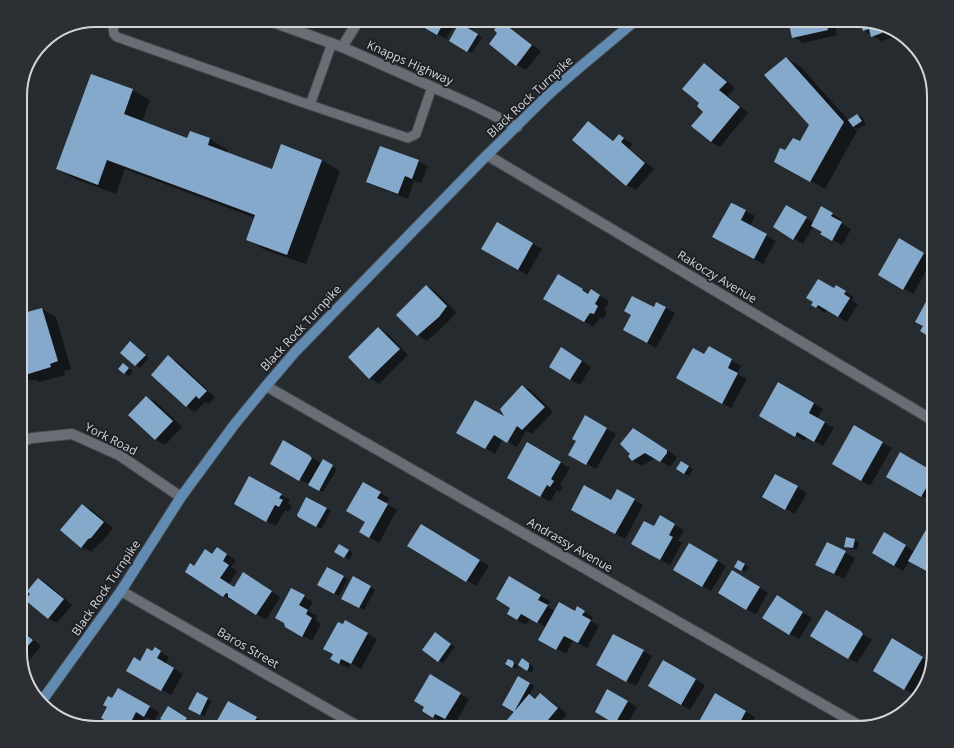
<svg xmlns="http://www.w3.org/2000/svg" width="954" height="748" viewBox="0 0 954 748" font-family="'Open Sans',sans-serif">
<style>
.shadow{fill:#0007}
.building{fill:#85a9cb}
.lines{fill:none;stroke-linecap:round;stroke-linejoin:round}
.lane-casing{stroke:#42464a;stroke-width:11}
.street-casing{stroke:#42464a;stroke-width:12}
.secondary-casing{stroke:#42464a;stroke-width:12}
.primary-casing{stroke:#42464a;stroke-width:12}
.lane{stroke:#696e74;stroke-width:9}
.street{stroke:#696e74;stroke-width:10}
.secondary{stroke:#696e74;stroke-width:10}
.primary{stroke:#628bb1;stroke-width:10}
.labels{text-anchor:middle;stroke-width:4;stroke-linejoin:round;paint-order:stroke}
.street-label{font-size:12px;fill:#d3d6d9;stroke:#1d2126}
.rim{fill:none;stroke:#d3d6d9;stroke-width:2}
</style>
<rect width="100%" height="100%" fill="#262b30"/>
<path class="shadow" d="M414,20H457L446,39Z
M562,20H574L571,25Z
M789,20H834L837,35L803,43L793,37Z
M861,21L889,32L891,38L881,41L864,30Z
M501,22L510,27L541,51L526,70L517,65L499,33Z
M460,25L482,37L472,53L450,41Z
M786,58L800,66L849,121L857,115L862,117L866,124L858,129L854,127L857,131L825,189L775,161L785,151L800,143L810,125Z
M704,64L713,69L735,88L728,96L748,113L720,147L711,142L704,111L700,103Z
M132,90L150,100L142,122L188,139L191,132L210,139L228,150L226,153L272,170L282,146L322,160L340,171L306,264L265,250L247,239L255,218L125,169L116,194L75,179L57,169Z
M589,122L598,128L614,141L619,135L628,141L633,144L629,148L654,169L636,190L627,185L574,140Z
M418,161L428,166L421,183L414,181L408,199L377,187L367,182Z
M732,204L755,216L750,226L776,241L763,264L723,242Z
M786,206L814,223L822,208L841,219L840,222L851,229L842,245L831,239L823,232L813,226L803,244L774,227Z
M497,223L542,249L527,275L482,249Z
M899,239L933,259L913,294L879,275Z
M559,275L590,294L591,291L609,301L604,310L607,312L603,319L600,317L594,327L545,299Z
M426,286L435,291L456,312L448,322L427,341L418,335L397,315Z
M836,286L854,297L852,300L858,304L847,322L827,310L825,313L816,307L815,302L834,289Z
M657,303L675,313L656,348L624,330L654,309Z
M42,309L56,317L71,369L64,371L65,375L40,382L35,380L31,381L20,374V315Z
M379,328L388,334L408,355L379,384L370,378L349,357Z
M130,342L149,358L140,368L121,352Z
M709,348L741,366L737,374L747,379L731,408L677,378L704,355Z
M571,354L591,367L580,385L550,367Z
M168,357L178,362L215,397L209,404L205,402L195,412L186,406Z
M127,367L133,371L129,376L119,369Z
M778,383L823,409L817,419L834,428L823,446L807,437L805,441L760,415Z
M523,386L532,391L553,412L532,434L526,431L517,447L503,439L495,454L458,432L506,418Z
M146,397L156,402L182,427L165,445L156,440L129,415Z
M585,417L616,434L596,469L569,454L577,441Z
M854,427L892,448L870,486L833,464Z
M642,434L676,456V459L670,467L655,458L642,466L633,461L629,456Z
M284,441L318,461L321,464L323,461L337,469L323,492L271,463Z
M528,444L570,468L560,485L563,487L560,492L557,490L550,502L508,477Z
M682,462L693,469L689,476L684,473Z
M934,473V496L931,501L888,477Z
M776,475L807,493L795,514L764,496Z
M250,478L290,500L288,504L292,506L288,512L285,510L276,526L235,503Z
M363,483L389,498L386,504L397,510L379,543L360,532L366,522Z
M617,490L643,505L625,539L572,509L611,501Z
M82,505L92,510L113,528L101,543L98,544L91,552L82,547Z
M327,508L331,511L321,529L299,517Z
M660,517L684,530L678,541L682,543L670,565L632,543L654,527Z
M430,530L489,566L476,586L409,546Z
M894,539L915,552L903,571L873,553Z
M855,540L859,543L857,550L850,549L845,546Z
M828,543L855,558L844,579L826,570Z
M689,544L726,566L711,591L675,570Z
M339,545L353,553L349,560L335,551Z
M226,554L236,560L231,567L237,571L229,584L235,588L253,579L280,597L266,620L234,600L233,601L224,596L186,572L213,555Z
M739,561L749,567L746,572L735,566Z
M327,568L348,579L339,596L318,585Z
M732,571L768,593L756,614L746,609Z
M510,577L550,601L547,606L555,611L584,612L593,617L591,621L599,626L587,648L573,640L566,654L539,639L546,627L530,618L526,625L517,620L511,607Z
M354,578L375,590L364,610L342,598Z
M39,579L48,584L72,605L57,623L48,618Z
M292,590L313,602L308,611L317,616L315,620L321,624L312,641L295,632Z
M786,602L812,618L799,639L763,618Z
M826,611L872,640L857,663L811,636Z
M345,622L377,639L361,669L351,663L348,668L332,659Z
M20,628L41,646L24,667L20,656Z
M440,636L455,647L443,663L439,661Z
M892,639L930,662L927,671L913,694L874,671Z
M155,649L169,657L166,664L183,674L171,695L127,670L153,652Z
M643,651L652,656L636,686L606,670Z
M508,660L517,665L518,667L516,669L506,663Z
M522,660L533,666V670L531,673L519,665Z
M664,661L705,685L690,710L650,686Z
M430,676L469,699L455,724L445,718L442,722L433,717L425,707Z
M518,677L534,686L529,695L537,699L540,694L550,700L567,714L556,726L558,728H504L515,712L503,705Z
M119,689L159,712L154,721L146,717L140,728H120L113,700Z
M608,690L637,707L625,728L596,712Z
M197,693L212,701L204,716L194,711Z
M715,694L755,717L749,728H708Z
M229,702L266,723L263,728H214Z
M173,710L191,722L187,728H176Z
M783,725L788,728H781Z"/>
<path class="building" d="M411,20H445L437,35Z
M788,20H826L828,30L792,38Z
M501,21L532,45L516,66L489,44L497,33L494,30Z
M860,21L881,29L882,33L871,37L869,29L863,31Z
M459,23L478,34L467,52L449,41Z
M786,57L844,122L810,182L774,162L780,148L785,150L793,138L800,141L809,125L764,75Z
M704,63L727,82L719,90L740,107L711,142L691,126L703,112L697,106L699,103L682,89Z
M91,74L133,89L124,114L187,138L190,131L210,138L208,145L272,169L281,144L322,160L287,255L246,240L255,215L107,160L98,185L56,169Z
M857,114L862,121L853,127L848,120Z
M588,121L613,141L619,134L624,138L621,142L645,163L626,186L572,140Z
M380,146L419,160L412,179L405,176L398,194L366,182Z
M731,203H732L746,210L741,220L767,234L754,259L712,237Z
M786,205L807,217L793,240L773,227Z
M821,206L833,213L831,216L842,222L832,241L820,234L822,232L811,226Z
M497,222L533,243L518,270L481,249Z
M899,238L924,253L903,290L878,275Z
M558,274L583,289L582,290L588,294L591,289L600,295L595,304L598,306L594,314L590,313L584,322L543,299Z
M818,279L834,288L836,285L846,291L844,294L850,298L838,317L818,305L816,308L811,305L813,302L806,298Z
M426,285L447,306L439,317L417,336L396,315Z
M934,287V333L931,338L920,331L923,326L915,322Z
M632,296L654,307L656,302L666,307L647,343L623,330L631,315L624,311Z
M42,308L58,361L50,364L51,367L25,375L24,371L20,372V314Z
M378,327L400,349L369,379L348,357Z
M130,341L146,355L135,366L120,353Z
M709,346L732,359L728,368L738,373L722,404L676,378L693,348L704,354Z
M561,347L582,361L570,380L549,367Z
M168,355L207,391L199,399L196,396L186,407L151,375Z
M123,363L129,368L124,374L118,369Z
M778,382L814,403L809,413L825,422L814,442L797,432L795,437L759,416Z
M522,385L545,407L522,430L517,426L507,443L494,435L485,449L456,433L475,400L504,416L500,409Z
M146,396L173,421L155,440L128,415Z
M585,415L607,428L586,465L568,455L576,441L572,439Z
M854,425L883,442L861,481L832,464Z
M633,428L667,450V453L660,462L645,453L632,461L628,456L630,454L620,444Z
M283,440L309,455L312,458L299,481L270,464Z
M527,442L561,462L551,479L554,481L550,487L547,485L540,497L507,478Z
M900,452L934,472V474L921,497L886,477Z
M323,459L333,465L319,491L308,485Z
M681,461L689,466L684,474L676,469Z
M775,474L798,486L785,510L762,497Z
M249,476L282,494L279,498L283,500L279,507L275,505L266,522L234,504Z
M363,482L381,492L377,498L388,504L369,538L359,532L365,522L346,511Z
M584,485L611,500L617,489L635,499L615,534L571,510Z
M306,497L327,508L316,527L298,517L297,515Z
M82,504L104,522L91,538L88,539L81,548L60,530Z
M660,515L675,524L669,535L673,537L660,560L631,544L644,521L654,526Z
M934,516V575L908,561Z
M421,524L480,560L466,582L407,546Z
M884,532L906,545L894,566L872,553Z
M846,537L855,539L853,548L844,547Z
M827,542L846,551L834,574L815,565Z
M689,543L718,560L702,587L673,570Z
M339,544L349,550L344,558L334,552Z
M217,547L227,554L223,561L229,565L220,578L234,587L243,572L272,591L256,615L228,597V594L226,593L223,597L185,572L190,563L194,566L205,549L212,554Z
M738,560L745,564L741,571L734,567Z
M327,567L344,576L334,594L317,585Z
M732,570L760,587L746,610L718,593Z
M353,576L371,586L359,608L341,599Z
M509,576L541,595L538,600L548,605L537,623L521,614L517,620L507,614L510,608L496,599Z
M38,578L64,599L48,619L25,600L30,594L27,591Z
M291,588L305,595L299,605L308,610L306,614L312,618L302,637L285,627L284,623L275,618Z
M777,595L803,612L789,635L762,618Z
M559,602L575,611L577,606L585,611L582,615L591,620L578,643L564,636L556,650L538,640Z
M826,610L861,631L863,634L848,659L810,636Z
M345,620L368,633L351,664L341,659L339,664L330,659L333,654L323,649L338,622L343,624Z
M20,630L33,640L20,655Z
M435,632L451,644L438,662L422,650Z
M613,634L644,650L626,682L596,665Z
M892,638L923,657L904,690L873,671Z
M155,647L161,651L157,658L174,668L161,691L126,671L134,657L140,661L147,648L152,651Z
M522,658L529,663V667L527,671L518,665Z
M508,659L513,661L514,664L512,668L505,664Z
M663,660L696,679L681,705L648,686Z
M430,674L461,693L445,719L435,714L433,718L422,711L424,707L414,701Z
M518,676L530,683L514,712L502,705Z
M118,688L150,706L144,717L136,712L128,728H118L101,718L107,707L103,705L108,696L112,698Z
M607,689L628,701L615,724L595,712Z
M197,692L208,698L200,715L188,709Z
M540,693L558,708L548,720L551,723L547,728H503L501,727L529,694L535,699Z
M715,693L746,711L737,728H724L720,726L719,728H706L698,723Z
M228,701L257,717L251,728H213Z
M168,706L187,718L181,728H174L160,719Z
M768,723L777,728H765Z"/>
<g class="lines">
<defs>
<path id="lane" d="M112,20L114,34L117,37L310,105
M332,43L310,105L408,138L416,134L432,87"/>
<path id="street" d="M342,47L359,20
M487,155L934,421
M266,386L862,727
M20,442L32,438L72,434L119,455L181,497
M121,591L361,728"/>
<path id="secondary" d="M267,20L342,47L473,105L517,127"/>
<path id="primary" d="M41,702L121,591L181,497L234,425L266,386L295,352L487,155C507,136 526,116 546,97C575,70 606,46 636,20"/>
</defs>
<use href="#lane" class="lane-casing"/>
<use href="#street" class="street-casing"/>
<use href="#secondary" class="secondary-casing"/>
<use href="#primary" class="primary-casing"/>
<use href="#lane" class="lane"/>
<use href="#street" class="street"/>
<use href="#secondary" class="secondary"/>
<use href="#primary" class="primary"/>
</g>
<g class="labels">
<g class="street-label">
<text transform="translate(410 63) rotate(24)" y="4">Knapps Highway</text>
<text transform="translate(530 97) rotate(-43)" y="4">Black Rock Turnpike</text>
<text transform="translate(717 277) rotate(31)" y="4">Rakoczy Avenue</text>
<text transform="translate(301 328) rotate(-47)" y="4">Black Rock Turnpike</text>
<text transform="translate(111 439) rotate(27)" y="4">York Road</text>
<text transform="translate(570 545) rotate(30)" y="4">Andrassy Avenue</text>
<text transform="translate(106 588) rotate(-56)" y="4">Black Rock Turnpike</text>
<text transform="translate(248 648) rotate(30)" y="4">Baros Street</text>
</g>
</g>
<path d="M0 0H954V748H0ZM96 27H858A69 69 0 0 1 927 96V652A69 69 0 0 1 858 721H96A69 69 0 0 1 27 652V96A69 69 0 0 1 96 27Z" fill="#2c2f34" fill-rule="evenodd"/>
<path class="rim" d="M96 27H858A69 69 0 0 1 927 96V652A69 69 0 0 1 858 721H96A69 69 0 0 1 27 652V96A69 69 0 0 1 96 27Z"/>
</svg>
